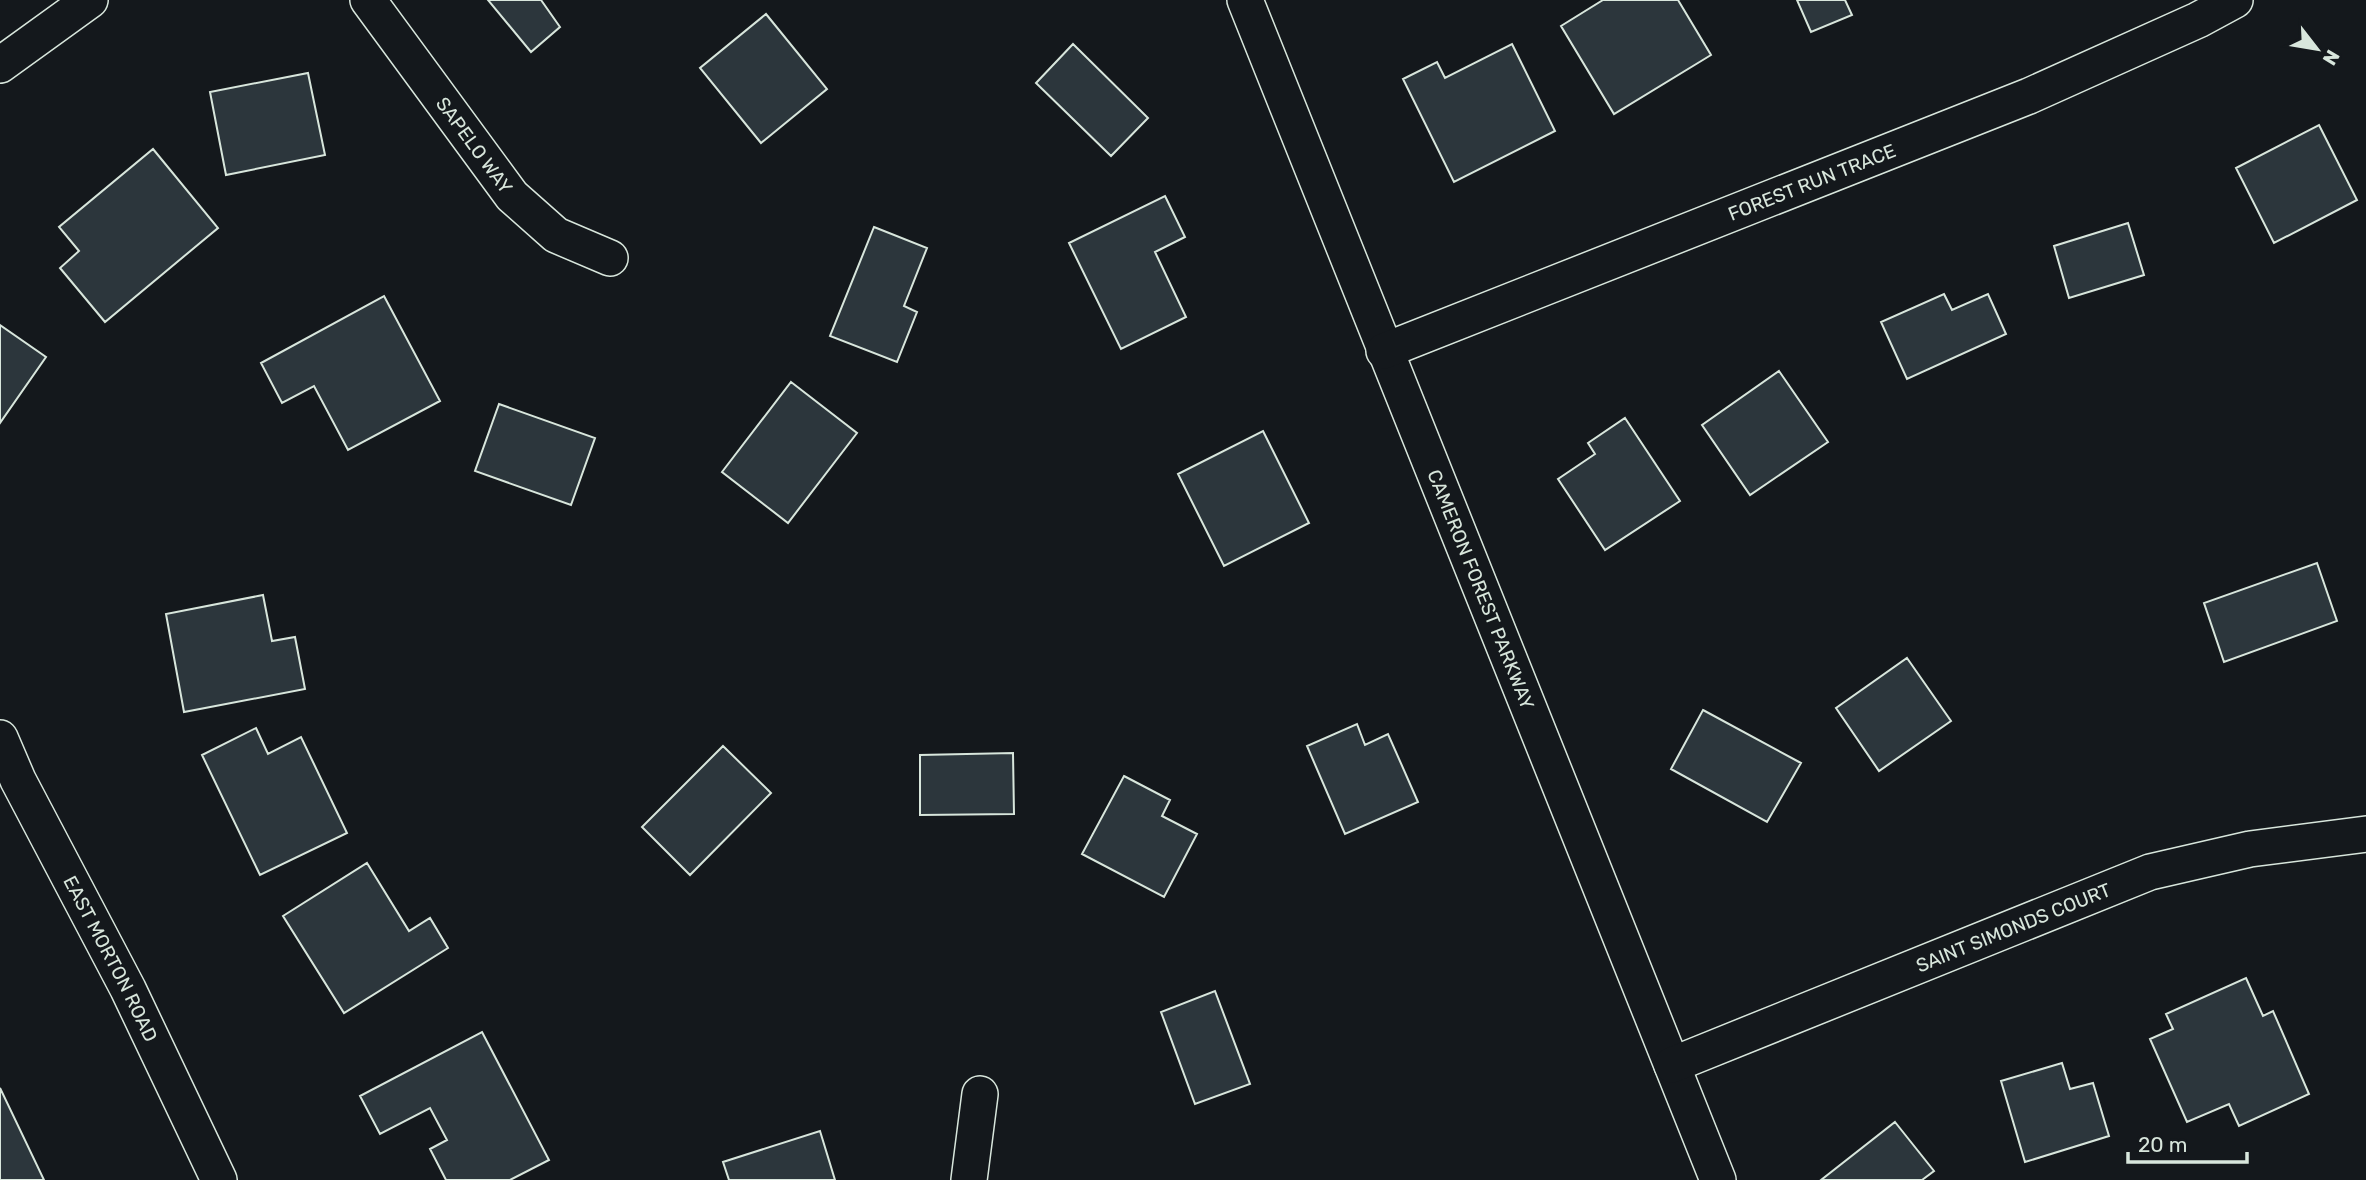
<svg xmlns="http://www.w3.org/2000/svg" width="2366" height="1180" viewBox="0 0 2366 1180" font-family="Rubik,sans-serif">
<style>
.building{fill:#2c363c;stroke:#d8e6dc;stroke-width:2}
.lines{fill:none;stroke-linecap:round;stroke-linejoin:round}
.minor-casing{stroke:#d8e6dc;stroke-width:38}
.minor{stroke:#14181c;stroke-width:35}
.labels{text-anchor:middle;stroke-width:5;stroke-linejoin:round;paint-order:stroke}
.street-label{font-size:19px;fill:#d8e6dc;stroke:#14181c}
</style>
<rect width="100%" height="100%" fill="#14181c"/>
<path class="building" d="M488,0H541L560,27L531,52Z
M1603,0H1678L1711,55L1614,114L1561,26Z
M1797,0H1845L1852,15L1811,32Z
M766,14L827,89L761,143L700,68Z
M1073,44L1148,118L1111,156L1036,83Z
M1512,44L1555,131L1454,182L1403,79L1437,62L1445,78Z
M308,73L325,155L226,175L210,92Z
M2319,125L2357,200L2274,243L2236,168Z
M153,149L218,228L105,322L60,268L79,251L59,227Z
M1165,196L1185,237L1155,252L1186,317L1121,349L1069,243Z
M2128,223L2144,275L2069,298L2054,246Z
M874,227L927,248L904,306L917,312L897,362L830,336Z
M1944,294L1952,310L1988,294L2006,334L1907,379L1881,322Z
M384,296L440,401L348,450L314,386L282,403L261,363Z
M0,325L46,357L0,423Z
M1779,371L1828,442L1750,495L1702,425Z
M791,382L857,433L788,523L722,472Z
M499,404L595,438L571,505L475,471Z
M1625,418L1680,501L1605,550L1558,479L1595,454L1588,443Z
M1263,431L1309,523L1224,566L1178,474Z
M2317,563L2337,621L2224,662L2204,603Z
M263,595L272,641L295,637L305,689L184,712L166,614Z
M1907,658L1951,721L1879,771L1836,708Z
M1703,710L1801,763L1767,822L1671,769Z
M1357,724L1365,745L1388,734L1418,802L1345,834L1307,746Z
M256,728L268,754L301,737L347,833L260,875L202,755Z
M723,746L771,793L690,875L642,827Z
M1013,753L1014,814L920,815V755Z
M1124,776L1170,800L1162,816L1197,834L1164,897L1082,854Z
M367,863L409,931L430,918L448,948L344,1013L283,916Z
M2246,978L2263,1016L2273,1011L2309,1094L2239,1126L2229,1104L2187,1122L2150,1039L2173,1029L2166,1014Z
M1215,991L1250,1084L1195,1104L1161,1012Z
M482,1032L549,1160L510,1180H446L430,1149L447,1140L430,1108L380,1134L360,1096Z
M2062,1063L2070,1089L2093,1083L2109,1136L2025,1162L2001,1081Z
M0,1088L44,1180H0Z
M1895,1122L1934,1171L1922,1180H1821Z
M820,1131L835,1180H729L723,1162Z"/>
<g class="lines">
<defs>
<g id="minor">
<path id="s1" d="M368,0L512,196L556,235L610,258"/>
<path id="s2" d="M1245,0L1718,1180"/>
<path d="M0,65L90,0"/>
<path id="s3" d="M1384,351L2029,96L2198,20L2235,0"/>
<path id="s4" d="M0,738L18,780L128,989L219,1180"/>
<path id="s5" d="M1672,1065L2150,872L2250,849L2366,834"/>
<path d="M969,1180L980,1094"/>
</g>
</defs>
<use href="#minor" class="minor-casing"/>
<use href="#minor" class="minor"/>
</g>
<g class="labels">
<g class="street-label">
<text dy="7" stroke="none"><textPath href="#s1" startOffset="180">SAPELO WAY</textPath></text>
<text dy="7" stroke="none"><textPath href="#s3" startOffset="460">FOREST RUN TRACE</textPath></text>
<text dy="7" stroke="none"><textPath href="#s2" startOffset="635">CAMERON FOREST PARKWAY</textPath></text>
<text dy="7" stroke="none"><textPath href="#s5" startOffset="368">SAINT SIMONDS COURT</textPath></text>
<text dy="7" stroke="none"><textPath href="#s4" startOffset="247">EAST MORTON ROAD</textPath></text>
</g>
</g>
<g transform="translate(2317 49) rotate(121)" stroke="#14181c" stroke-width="5" paint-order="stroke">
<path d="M0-5L12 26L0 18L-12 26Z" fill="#d8e6dc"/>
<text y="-10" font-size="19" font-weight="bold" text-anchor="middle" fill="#d8e6dc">N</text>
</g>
<path d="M2128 1152v10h119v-10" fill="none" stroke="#d8e6dc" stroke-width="3.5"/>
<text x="2138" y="1152" font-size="21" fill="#d8e6dc" stroke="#14181c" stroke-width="5" paint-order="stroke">20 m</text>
</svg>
